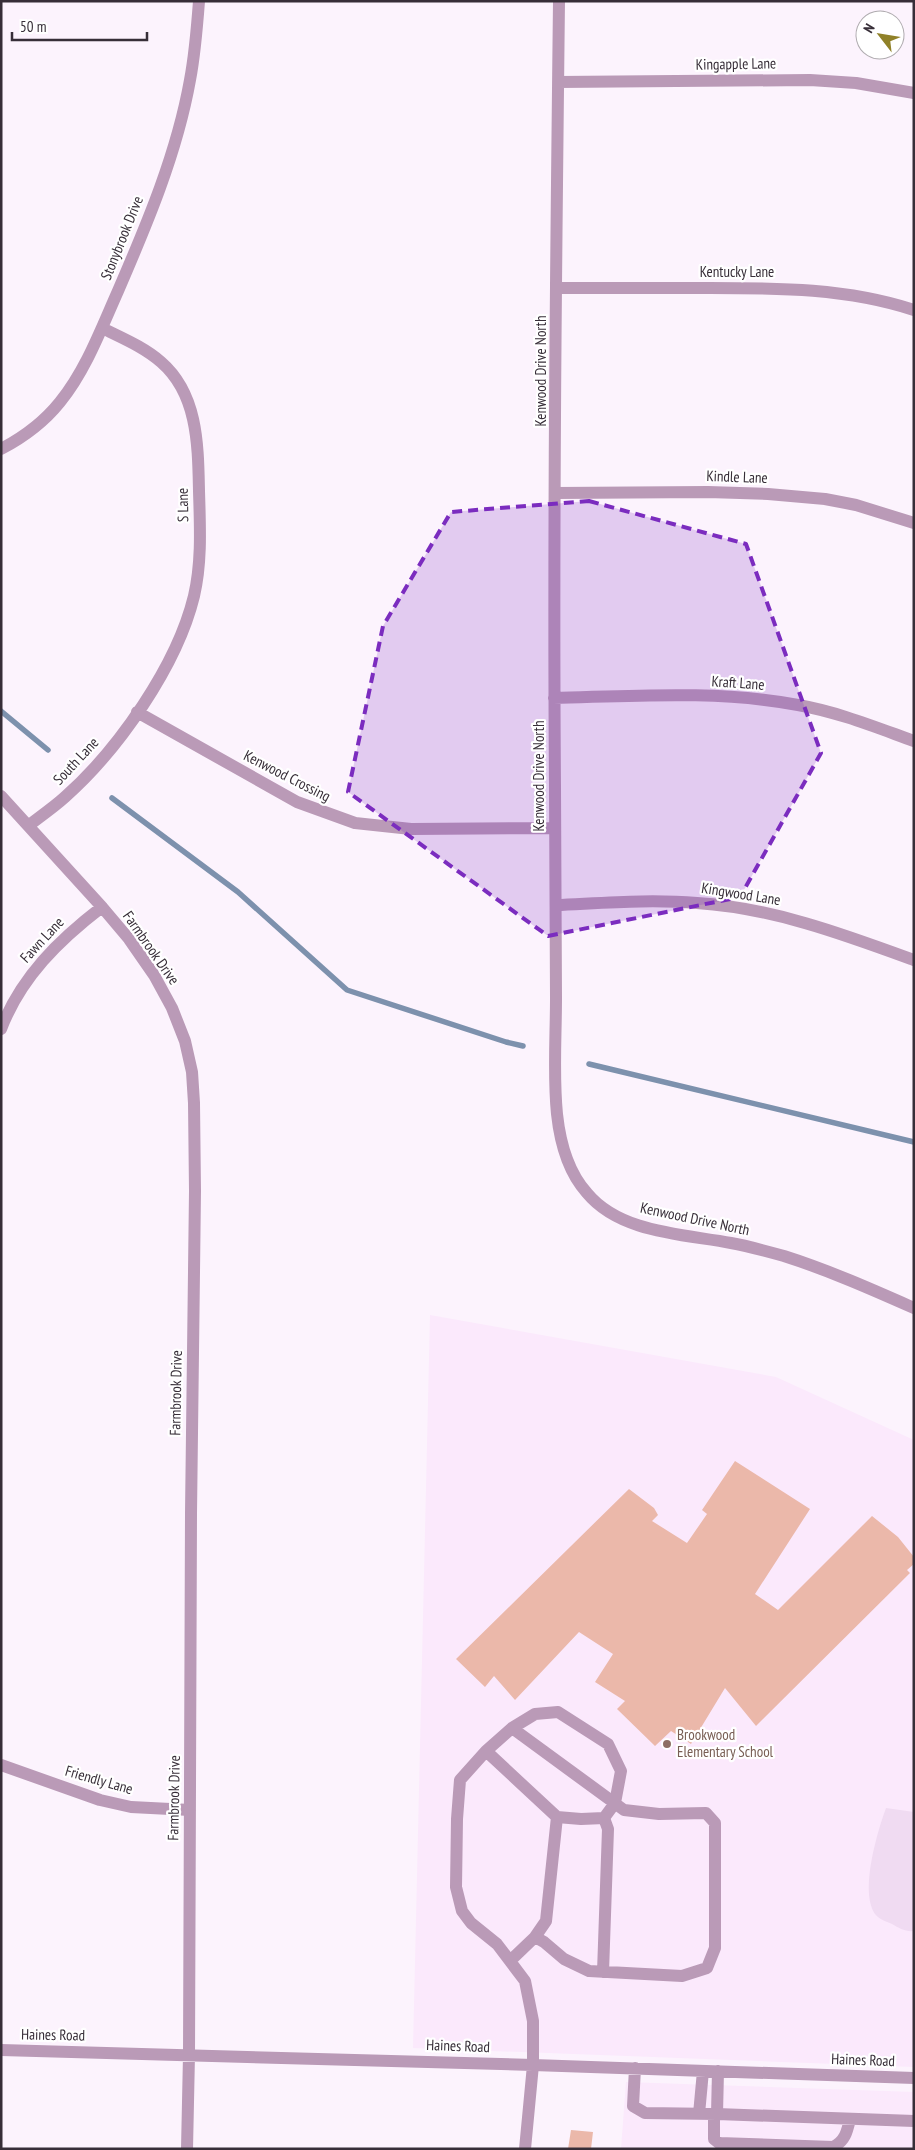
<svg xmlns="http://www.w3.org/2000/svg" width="915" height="2150" viewBox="0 0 915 2150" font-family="'PT Sans Narrow',sans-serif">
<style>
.built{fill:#fbe9fc}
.green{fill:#f0dbf2}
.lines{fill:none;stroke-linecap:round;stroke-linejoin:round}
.stream{stroke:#7d91ad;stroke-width:5.5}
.building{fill:#ebb8aa}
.minor{stroke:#ba9ab7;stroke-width:12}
.marked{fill:#7b2cbf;fill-opacity:0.2;stroke:#7b2cbf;stroke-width:4;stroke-dasharray:10 6;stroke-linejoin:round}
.education-dot{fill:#8d6e63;stroke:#fff;stroke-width:2}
.labels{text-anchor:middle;stroke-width:4.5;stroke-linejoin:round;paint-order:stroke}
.street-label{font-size:15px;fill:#372e38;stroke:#fff}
.education-label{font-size:15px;fill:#785e54;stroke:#fff;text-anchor:start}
</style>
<rect width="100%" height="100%" fill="#fcf3fd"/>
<path class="built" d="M430,1315L776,1377L914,1440V2067L413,2048Z
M626,2082L914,2092V2149H621Z"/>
<path class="green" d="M886,1808L914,1812V1931C905,1932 899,1928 892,1924C888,1922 881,1920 878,1917C857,1898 878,1830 886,1808Z"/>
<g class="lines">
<path class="stream" d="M1,711L48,750
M112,798L238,892L347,990L506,1042L523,1046
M589,1064L914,1142"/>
</g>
<path class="building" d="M735,1461L810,1509L755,1594L778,1610L872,1516L898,1537L914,1557V1564L907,1570L910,1573L756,1726L725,1688L691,1744L671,1731L655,1746L617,1709L625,1701L595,1682L613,1654L579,1632L515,1700L494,1676L485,1687L456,1659L629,1489L654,1508L658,1515L652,1521L687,1543L707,1514L702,1510Z
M571,2130L593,2132L591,2149H568Z"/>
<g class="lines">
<path class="minor" d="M559,1C556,263 553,526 555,788C555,858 556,928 556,998C556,1037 553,1075 557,1114C560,1142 568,1172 587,1193C620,1233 683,1234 731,1243C748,1246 766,1251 784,1256C828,1270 871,1289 914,1308
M558,82L810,80L856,83L914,93
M557,288C608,288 659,288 710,288C779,288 847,288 914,310
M1,449C24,437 44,422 60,402C86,370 101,329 118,291C147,224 177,153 190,80C195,54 197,28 199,1
M556,493L708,492L768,494L825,499L856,505L914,523
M554,698C635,696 718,690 798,705C838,712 875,727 914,741
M137,712L297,802L355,823L411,829L555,828
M1,796L102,907L129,939L154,975L172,1008L185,1041L192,1072L194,1103L195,1191L191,1514L189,2055L187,2149
M29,825C41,816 54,807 65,797C118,750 177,666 194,596C202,562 200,526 199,491C198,445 198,394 161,362C144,347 122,338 102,328
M556,905C603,903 650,899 697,903C773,908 843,934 914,960
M1,1029C21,977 59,940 102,907
M486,1751L557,1817L581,1819L604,1818L615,1803L621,1771L608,1744L558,1712L535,1714L512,1728L486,1751L460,1780L457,1819L456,1887L462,1911L471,1923L497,1944L525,1981L533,2021V2065L525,2149
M1,1765L100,1800L131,1807L190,1810
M535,1937L546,1921L557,1817
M510,1961L535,1937L544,1942L564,1959L589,1971L682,1976L707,1968L715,1948V1823L706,1813L659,1814L624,1810L512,1728
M603,1972L608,1829L604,1818
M1,2050L533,2065L914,2078
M635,2068L633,2106L645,2113L717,2114
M718,2071L717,2114L914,2121
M699,2114L703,2071
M714,2114V2139L719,2143L833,2147C845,2141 847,2132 850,2119"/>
</g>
<path class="marked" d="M589,501L746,544L821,753L740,897L548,936L348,792L383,626L451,512Z"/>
<circle class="education-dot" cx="667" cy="1744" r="5"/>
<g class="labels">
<g class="street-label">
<text transform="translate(736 64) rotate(-1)" y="5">Kingapple Lane</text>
<text transform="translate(122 238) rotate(-68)" y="5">Stonybrook Drive</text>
<text x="737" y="277">Kentucky Lane</text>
<text transform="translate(541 371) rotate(-90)" y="5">Kenwood Drive North</text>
<text transform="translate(737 477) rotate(2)" y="5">Kindle Lane</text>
<text transform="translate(183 505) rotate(-91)" y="5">S Lane</text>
<text transform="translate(738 683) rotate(4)" y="5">Kraft Lane</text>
<text transform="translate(76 761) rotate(-47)" y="5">South Lane</text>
<text transform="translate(287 776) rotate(27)" y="5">Kenwood Crossing</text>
<text transform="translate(539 776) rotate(-90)" y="5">Kenwood Drive North</text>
<text transform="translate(741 894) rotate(9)" y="5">Kingwood Lane</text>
<text transform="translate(42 940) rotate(-47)" y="5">Fawn Lane</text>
<text transform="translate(151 948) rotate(55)" y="5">Farmbrook Drive</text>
<text transform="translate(695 1219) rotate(12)" y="5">Kenwood Drive North</text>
<text transform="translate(176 1393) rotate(-89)" y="5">Farmbrook Drive</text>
<text transform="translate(99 1780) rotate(16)" y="5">Friendly Lane</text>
<text transform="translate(174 1798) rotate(-89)" y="5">Farmbrook Drive</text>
<text transform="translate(53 2035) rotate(1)" y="5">Haines Road</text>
<text transform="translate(458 2046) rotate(2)" y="5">Haines Road</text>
<text transform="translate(863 2060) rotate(2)" y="5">Haines Road</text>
</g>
<g class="education-label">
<text x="677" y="1740">Brookwood<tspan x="677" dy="17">Elementary School</tspan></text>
</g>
</g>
<rect width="915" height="2150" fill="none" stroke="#372e38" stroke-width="5"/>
<g transform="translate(880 35) rotate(301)"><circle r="24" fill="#ffffff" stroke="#afabaf"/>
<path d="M0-4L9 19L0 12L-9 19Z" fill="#908128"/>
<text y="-8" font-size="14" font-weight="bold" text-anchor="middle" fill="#372e38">N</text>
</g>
<path d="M12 32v8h135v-8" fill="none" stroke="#372e38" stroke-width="2.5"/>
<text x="20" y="32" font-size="15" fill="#372e38" stroke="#ffffff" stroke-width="4" paint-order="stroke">50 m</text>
</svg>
